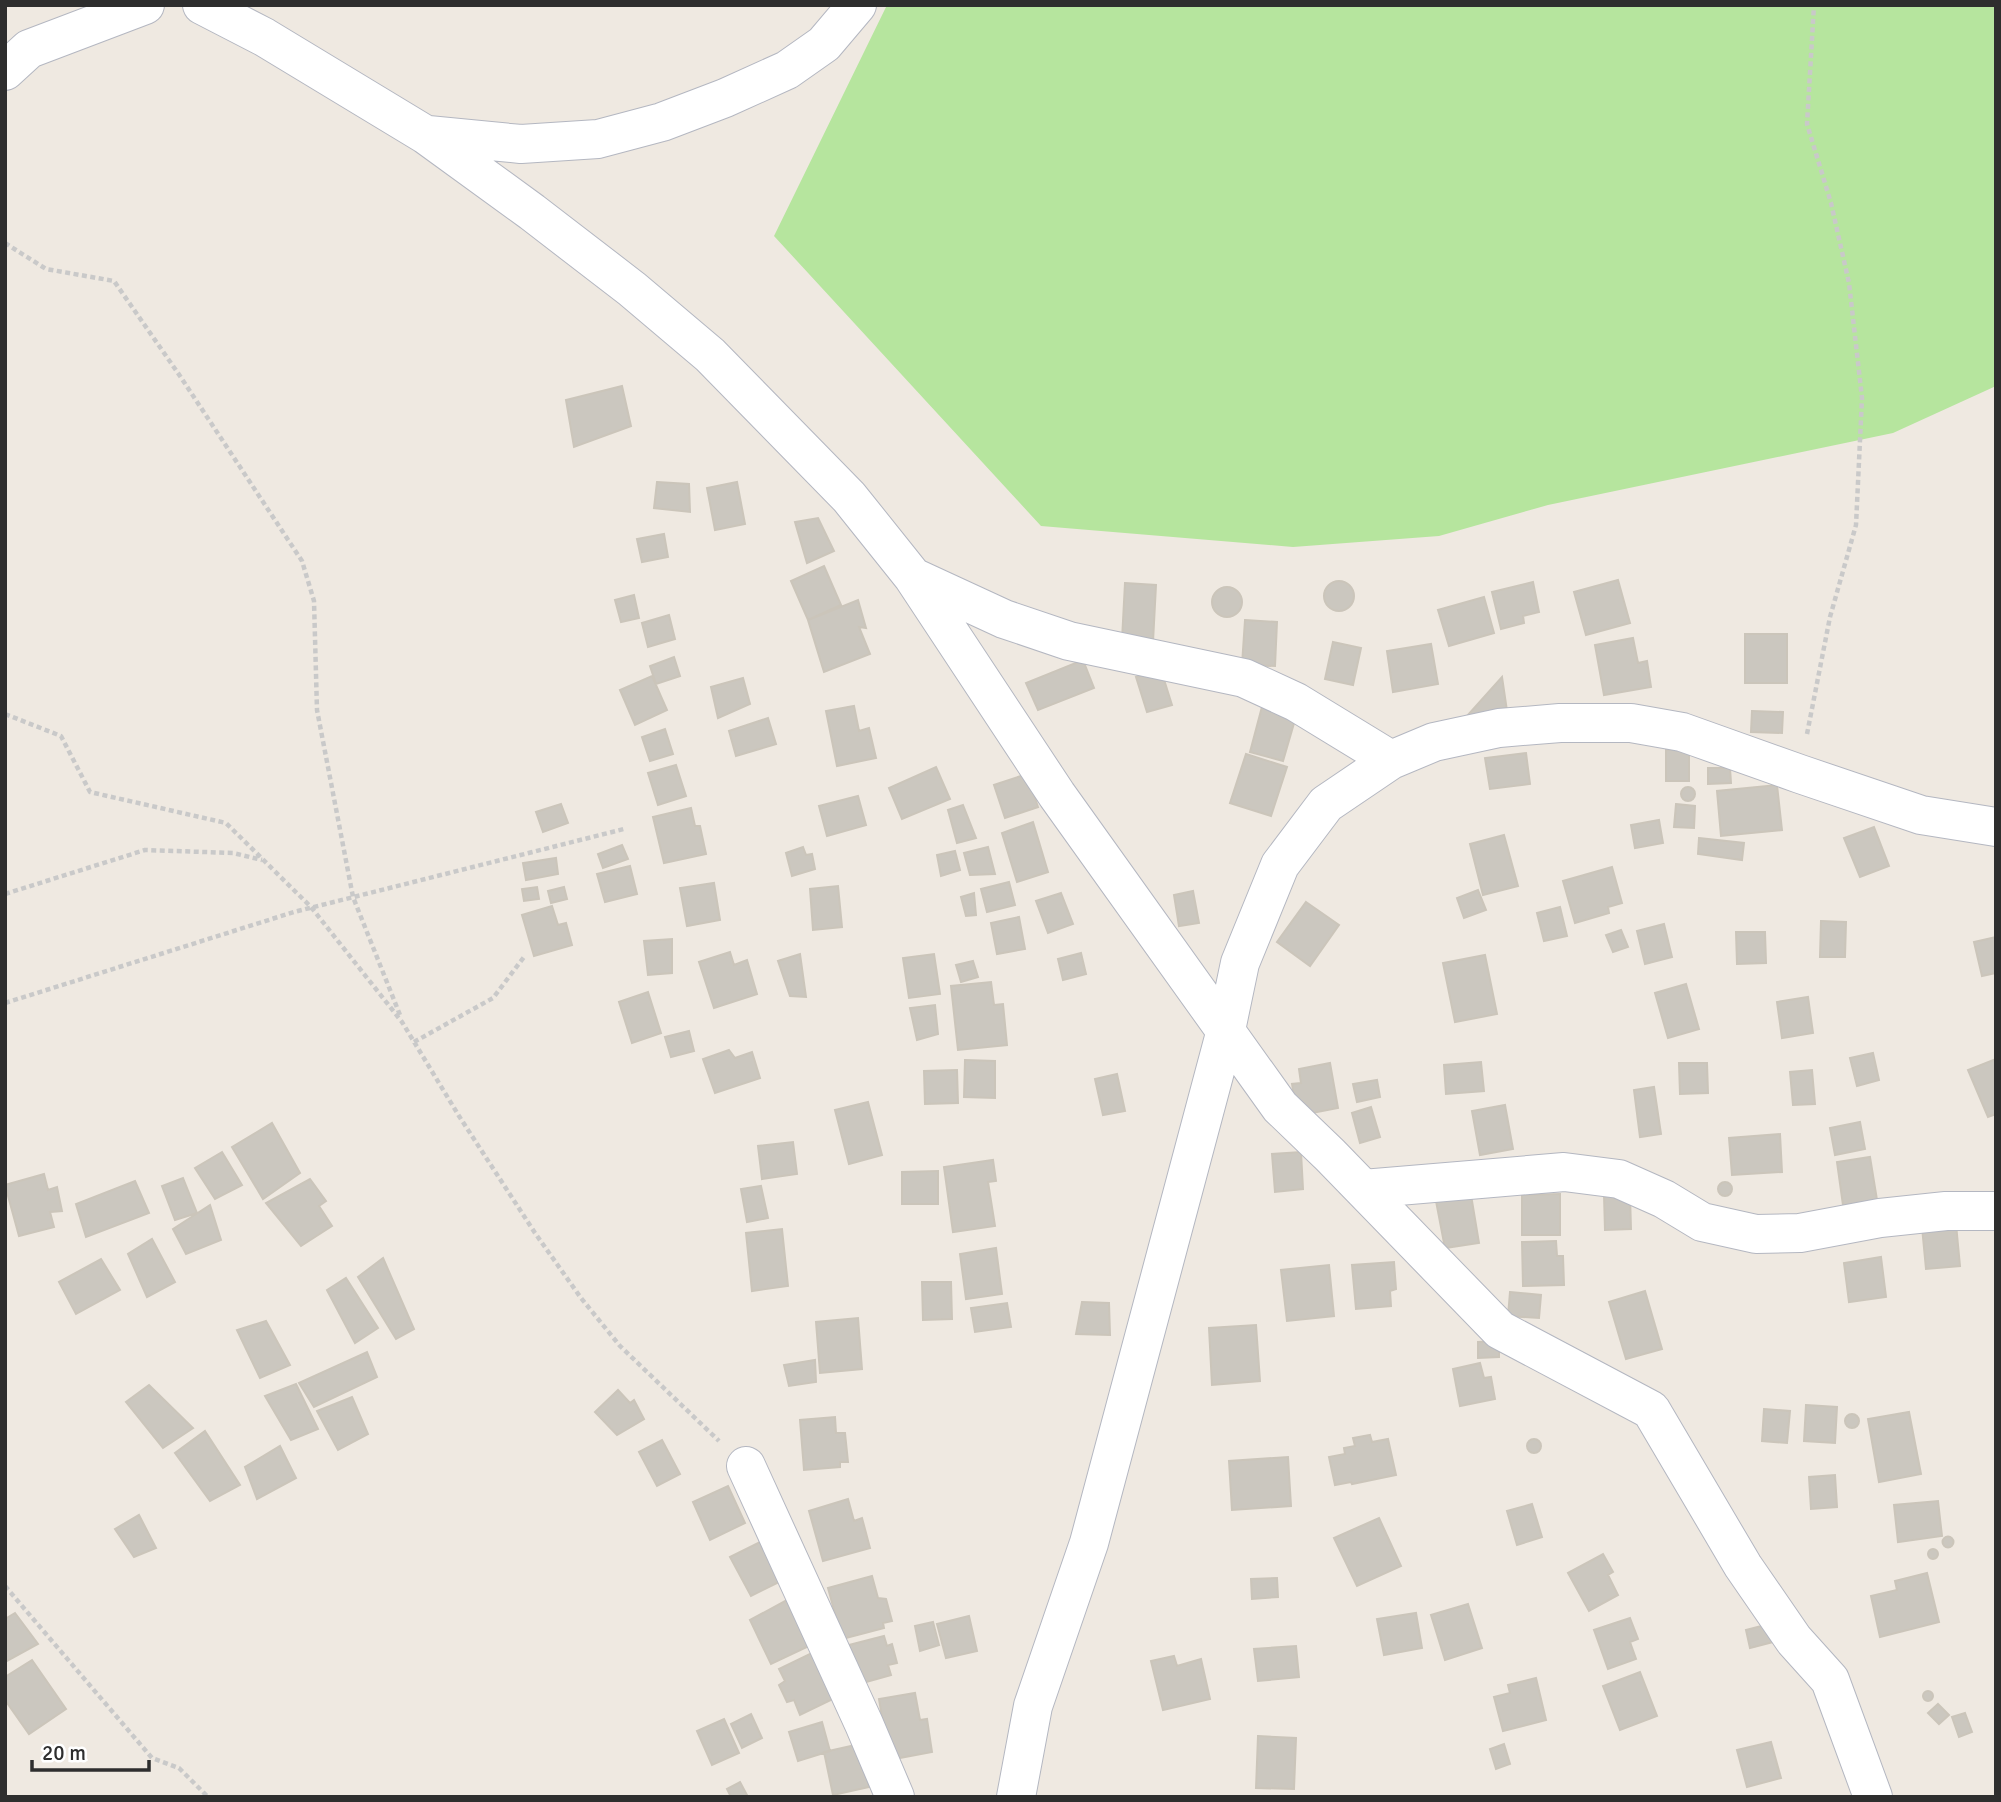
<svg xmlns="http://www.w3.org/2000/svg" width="2001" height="1802" viewBox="0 0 2001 1802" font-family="Signika,sans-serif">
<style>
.green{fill:#b6e59e}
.building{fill:#cbc7bf;stroke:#cbc5ba;stroke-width:2}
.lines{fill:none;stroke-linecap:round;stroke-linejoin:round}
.minor-casing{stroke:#b4b7c1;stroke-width:40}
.path{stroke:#c9c9c9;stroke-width:4.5;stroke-dasharray:5 3.5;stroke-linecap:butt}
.minor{stroke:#fff;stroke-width:38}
</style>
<rect width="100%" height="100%" fill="#efe9e1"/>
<path class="green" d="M887,5H1996V386L1893,433L1548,505L1439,536L1293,547L1041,526L774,236Z"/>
<path class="building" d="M622,386L631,426L574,447L566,400Z
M657,482L689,484L690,512L654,508Z
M737,482L745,524L715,530L707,488Z
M818,518L834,551L807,563L795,522Z
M664,534L668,557L642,562L637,539Z
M824,566L841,605L808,620L791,581Z
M1618,580L1630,623L1586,635L1574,592Z
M1324 596a15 15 0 1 1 30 0a15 15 0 1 1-30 0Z
M1533,582L1539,612L1523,616L1524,623L1501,629L1492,592Z
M1125,583L1156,585L1153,642L1122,640Z
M1212 602a15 15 0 1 1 30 0a15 15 0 1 1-30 0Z
M634,595L639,618L621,622L615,600Z
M1484,597L1494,633L1449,646L1438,610Z
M858,600L866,628L859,627L870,654L824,672L808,620Z
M669,615L675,639L648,647L642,623Z
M1245,620L1277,622L1275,666L1242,665Z
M1745,634H1787V683H1745Z
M1633,638L1638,663L1647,661L1651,687L1604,695L1595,645Z
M1333,642L1361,648L1353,685L1325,679Z
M1431,644L1438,684L1393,692L1387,651Z
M674,657L680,676L656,684L650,666Z
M1083,660L1094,688L1038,710L1026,683Z
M1161,670L1172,705L1147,712L1136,677Z
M652,676L667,710L635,725L620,690Z
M1502,677L1507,711L1466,717Z
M743,678L750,704L718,718L711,687Z
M1263,703L1297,713L1283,761L1250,752Z
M854,706L859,731L869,728L876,758L837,766L826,711Z
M1752,711L1783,712L1782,733L1751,732Z
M768,718L776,744L736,756L729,731Z
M665,729L673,754L650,761L642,737Z
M1689,749V781H1666V750Z
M1526,753L1530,784L1490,789L1485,758Z
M1246,754L1287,767L1271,816L1230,803Z
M676,765L686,796L658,805L648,773Z
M936,767L950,799L902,819L889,788Z
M1708,768H1730L1731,783L1708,784Z
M1027,774L1038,807L1005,818L994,785Z
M1777,785L1782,830L1721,836L1717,791Z
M1681 794a7 7 0 1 1 14 0a7 7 0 1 1-14 0Z
M858,796L866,825L827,836L819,806Z
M561,804L568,823L543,832L536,812Z
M1676,804L1695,806L1694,828L1674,827Z
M963,805L976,838L957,843L948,810Z
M691,808L695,826H700L706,854L664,863L653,817Z
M1659,820L1663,843L1635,848L1631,825Z
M1033,822L1048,872L1017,882L1002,833Z
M1874,827L1889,866L1860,877L1844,838Z
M1504,835L1518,886L1483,895L1470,844Z
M1699,838L1744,843L1742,860L1698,854Z
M622,845L628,859L603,868L598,854Z
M803,847L806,855L812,854L815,869L792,876L786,853Z
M988,847L995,874L970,875L964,853Z
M955,851L960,870L941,876L937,855Z
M556,858L558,874L526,880L523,863Z
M630,866L637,894L605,902L597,874Z
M1612,867L1622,903L1608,907L1609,913L1575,923L1563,881Z
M1009,882L1015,905L987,912L981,889Z
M714,883L720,920L687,926L680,888Z
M838,886L842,927L813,930L810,889Z
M537,887L539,899L524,901L522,889Z
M564,887L567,899L551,903L548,891Z
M1478,890L1486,910L1464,918L1457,898Z
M1193,891L1199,923L1179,926L1174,895Z
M974,893L976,915L966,916L961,897Z
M1061,893L1073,924L1048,933L1036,901Z
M1306,902L1339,925L1310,966L1277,942Z
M552,906L558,925L566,923L572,945L534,956L522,915Z
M1560,907L1567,936L1544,941L1537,913Z
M1019,917L1025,949L997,954L991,923Z
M1821,921L1846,922L1845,957H1820Z
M1664,924L1672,957L1645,964L1637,931Z
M1621,930L1628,947L1613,952L1606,935Z
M1736,932H1765L1766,963L1737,964Z
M1996,937V973L1982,976L1974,942Z
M672,939V973L648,975L644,941Z
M730,952L734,965L747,960L757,994L714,1008L699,962Z
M1081,953L1086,974L1063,980L1058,959Z
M800,954L806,997L790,996L778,961Z
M934,954L940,994L909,998L903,958Z
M1485,955L1497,1014L1455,1022L1443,963Z
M973,961L978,977L961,982L956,965Z
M991,982L994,1005L1003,1004L1007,1045L958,1050L951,986Z
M1686,984L1699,1029L1668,1038L1655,993Z
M648,992L661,1033L632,1043L619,1002Z
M1808,997L1813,1033L1782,1038L1777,1002Z
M935,1005L938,1034L917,1040L910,1008Z
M689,1031L694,1051L671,1057L665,1037Z
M729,1050L735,1058L752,1052L760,1078L715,1093L703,1059Z
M1873,1053L1879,1080L1857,1086L1850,1058Z
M1996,1059V1114L1988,1117L1968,1070Z
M965,1060L995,1061V1098L964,1097Z
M1481,1062L1484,1091L1446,1094L1444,1065Z
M1330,1063L1338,1108L1307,1114L1296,1107L1292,1084L1301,1083L1299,1069Z
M1679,1063H1707L1708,1093L1680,1094Z
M957,1070L958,1103L925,1104L924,1071Z
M1812,1070L1815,1104L1793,1105L1790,1072Z
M1117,1074L1125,1111L1103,1115L1095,1079Z
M1377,1080L1380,1097L1357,1102L1353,1084Z
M1654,1087L1661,1134L1640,1137L1634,1090Z
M868,1102L882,1155L849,1164L835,1110Z
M1505,1105L1513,1149L1480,1155L1472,1111Z
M1371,1107L1380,1137L1360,1143L1352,1113Z
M1860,1122L1865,1149L1835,1155L1830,1128Z
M272,1123L300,1173L263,1199L232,1147Z
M1780,1134L1782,1172L1732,1175L1729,1138Z
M793,1142L797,1174L762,1179L758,1146Z
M222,1152L242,1185L215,1199L195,1168Z
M1301,1152L1303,1189L1275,1192L1272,1154Z
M1870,1157L1877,1200L1843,1205L1837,1162Z
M993,1160L996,1181L988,1182L995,1226L953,1232L944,1167Z
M938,1171V1204H902V1172Z
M44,1174L48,1190L57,1187L62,1211L50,1212L54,1227L19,1236L5,1185Z
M183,1178L197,1213L175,1220L162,1186Z
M310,1179L326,1201L319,1206L332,1226L301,1246L266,1203Z
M135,1181L149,1213L86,1237L76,1204Z
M1718 1189a7 7 0 1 1 14 0a7 7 0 1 1-14 0Z
M761,1186L768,1218L747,1222L741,1189Z
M1560,1194V1235H1522V1195Z
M1471,1195L1479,1243L1445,1248L1436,1201Z
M1604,1195H1630L1631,1229L1605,1230Z
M210,1205L221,1240L186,1254L173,1229Z
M1956,1224L1960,1266L1926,1269L1922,1227Z
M782,1229L788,1286L752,1291L746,1233Z
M152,1239L175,1282L147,1297L128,1254Z
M1556,1241L1557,1256H1563L1564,1285L1523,1286L1522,1242Z
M996,1248L1002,1294L966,1299L960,1254Z
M1881,1257L1886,1297L1849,1302L1844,1263Z
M383,1258L414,1329L396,1339L358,1277Z
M101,1259L120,1290L76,1314L59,1282Z
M1394,1262L1396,1289L1390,1291L1391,1306L1356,1309L1352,1265Z
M1329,1265L1334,1316L1287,1321L1281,1270Z
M346,1278L378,1328L355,1343L327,1290Z
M922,1282H951L952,1319L923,1320Z
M1645,1291L1662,1349L1626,1359L1609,1302Z
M1510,1292L1541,1295L1539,1318L1508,1316Z
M1082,1302L1109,1303L1110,1335L1076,1334Z
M1007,1303L1011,1327L975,1332L971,1308Z
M858,1318L862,1369L820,1373L816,1322Z
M266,1321L290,1365L260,1378L237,1330Z
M1256,1325L1260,1381L1212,1385L1209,1328Z
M1499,1341V1357L1478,1358V1342Z
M367,1352L377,1377L314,1407L299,1383Z
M815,1360L816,1382L789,1386L784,1365Z
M1480,1363L1484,1378L1491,1377L1495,1399L1460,1406L1453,1369Z
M296,1384L318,1429L291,1440L265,1396Z
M149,1385L193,1428L163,1448L126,1402Z
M618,1390L630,1403L634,1400L644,1419L617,1435L595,1412Z
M352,1397L368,1434L338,1450L317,1411Z
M1806,1405L1837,1407L1835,1443L1804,1441Z
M1764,1409L1790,1411L1787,1443L1762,1441Z
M1909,1412L1921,1474L1879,1482L1868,1419Z
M1845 1421a7 7 0 1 1 14 0a7 7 0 1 1-14 0Z
M835,1417L836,1433H845L848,1462H840V1467L804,1470L800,1420Z
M205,1431L240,1485L210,1501L175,1453Z
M1370,1435L1372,1442L1388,1439L1396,1475L1352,1484L1351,1482L1335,1485L1329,1457L1345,1454L1344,1448L1355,1446L1353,1438Z
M1527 1446a7 7 0 1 1 14 0a7 7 0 1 1-14 0Z
M662,1440L680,1474L657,1486L639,1452Z
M280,1446L296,1478L257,1499L245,1467Z
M1288,1457L1291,1506L1232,1510L1229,1461Z
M1835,1475L1837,1507L1811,1509L1809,1477Z
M728,1486L745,1523L710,1540L693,1502Z
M848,1499L854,1521L862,1518L870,1548L823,1561L809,1511Z
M1938,1501L1942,1536L1898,1542L1894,1505Z
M1532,1504L1542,1537L1517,1545L1507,1511Z
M139,1515L156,1548L134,1557L115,1529Z
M1379,1518L1401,1566L1357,1586L1334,1538Z
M1942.5 1542a5.5 5.5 0 1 1 11 0a5.5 5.5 0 1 1-11 0Z
M760,1542L781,1581L751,1596L730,1557Z
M1928 1554a5 5 0 1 1 10 0a5 5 0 1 1-10 0Z
M1603,1554L1613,1572L1608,1575L1618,1595L1589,1611L1568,1573Z
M1927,1573L1939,1622L1880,1637L1871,1596L1897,1590L1895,1581Z
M872,1576L878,1598L886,1599L892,1621L883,1623L884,1628L842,1639L828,1588Z
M1277,1578L1278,1597L1252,1599L1251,1579Z
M789,1599L811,1645L771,1664L750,1620Z
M1468,1604L1482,1648L1445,1660L1431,1615Z
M15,1613L38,1644L5,1662V1619Z
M1416,1613L1422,1648L1384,1655L1377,1619Z
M969,1616L977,1651L946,1658L937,1624Z
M1630,1618L1638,1639L1630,1642L1636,1659L1608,1669L1594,1630Z
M933,1622L939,1645L920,1651L915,1626Z
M1773,1623L1777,1641L1750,1648L1746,1630Z
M884,1636L887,1646L892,1644L897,1663L888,1665L891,1675L859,1684L849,1645Z
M1296,1646L1299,1677L1258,1681L1254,1649Z
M818,1650L839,1696L800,1715L794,1700L787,1702L779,1685L785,1681L779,1669Z
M1174,1656L1177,1666L1201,1659L1210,1699L1163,1710L1151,1661Z
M32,1660L66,1709L29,1734L5,1700V1677Z
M1640,1672L1657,1716L1620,1730L1603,1686Z
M1536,1678L1546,1720L1503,1731L1494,1697L1510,1693L1508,1685Z
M1923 1696a5 5 0 1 1 10 0a5 5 0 1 1-10 0Z
M915,1693L920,1720L927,1719L932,1752L889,1760L879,1699Z
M1938,1704L1949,1715L1939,1724L1928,1713Z
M1965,1713L1972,1732L1959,1737L1952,1717Z
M751,1714L762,1738L742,1748L731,1724Z
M724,1719L739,1753L712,1765L697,1731Z
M822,1722L830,1751L798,1761L789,1732Z
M1258,1736L1296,1738L1294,1789L1256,1788Z
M1771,1742L1781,1778L1747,1787L1737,1750Z
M860,1744L869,1787L833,1795L824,1752Z
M1504,1744L1510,1764L1496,1769L1490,1749Z
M740,1782L748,1797H731L727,1789Z"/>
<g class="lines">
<defs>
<path id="minor" d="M202,5L264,37L426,135L532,212L632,289L710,355L849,497L913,577L1057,795L1280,1107L1330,1155L1500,1330L1651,1410L1743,1566L1794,1640L1830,1680L1873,1797
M5,71L29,49L145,5
M428,135L521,144L598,139L662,122L725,98L787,70L824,44L857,5
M913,577L1004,619L1069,641L1244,678L1296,702L1391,760
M1363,1189L1564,1172L1619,1179L1664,1199L1702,1222L1756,1234L1800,1233L1880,1218L1946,1211H1996
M746,1466L864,1724L895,1797
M1016,1797L1033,1706L1089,1543L1226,1030L1240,963L1280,865L1326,804L1391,760L1434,742L1499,728L1560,723H1631L1682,732L1800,774L1921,815L1996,827"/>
</defs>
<use href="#minor" class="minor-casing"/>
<path class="path" d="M5,243L46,269L114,281L180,376L302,561L314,601L317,710L353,897L400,1015
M5,714L61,736L90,792L226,823L311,907L402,1022L459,1116L535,1233L581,1298L620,1346L719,1441
M1807,734L1830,617L1856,525L1862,398L1849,283L1831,203L1807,124L1814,5
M5,894L145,850L233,853L262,860
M5,1003L294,912L624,829
M414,1042L493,998L524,957
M5,1586L152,1758L179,1768L208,1797"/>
<use href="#minor" class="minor"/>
</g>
<rect width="2001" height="1802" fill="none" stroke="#2e2e2e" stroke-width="14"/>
<path d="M32 1760v10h117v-10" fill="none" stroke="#2e2e2e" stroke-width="3.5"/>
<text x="42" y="1760" font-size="21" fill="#2e2e2e" stroke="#ffffff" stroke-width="5" paint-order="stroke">20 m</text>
</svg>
